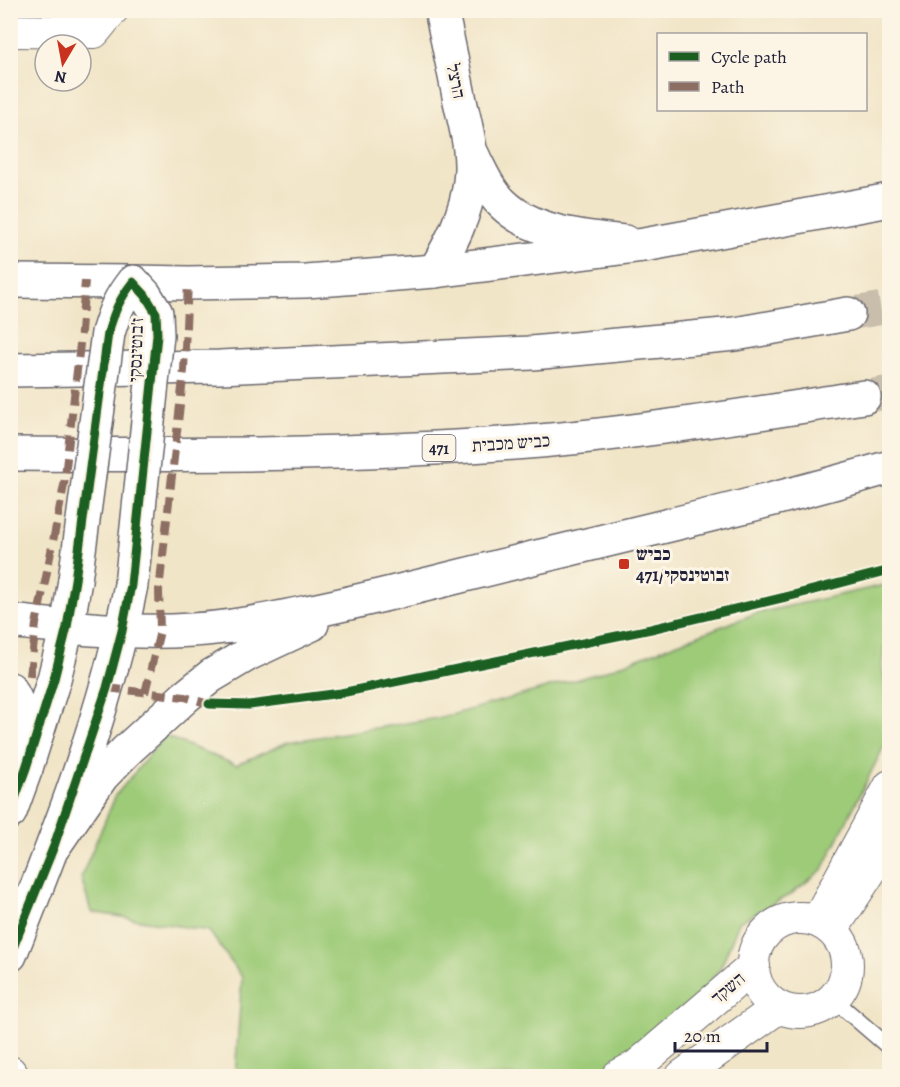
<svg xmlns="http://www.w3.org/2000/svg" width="900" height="1087" viewBox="0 0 900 1087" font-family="Alegreya,'Frank Ruhl Libre',serif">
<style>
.green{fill:#9ecb78;stroke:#60765a;stroke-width:1.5}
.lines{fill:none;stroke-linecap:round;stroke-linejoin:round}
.motorway-tunnel{stroke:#c8beab;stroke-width:33;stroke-dasharray:33 16;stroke-linecap:butt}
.service-casing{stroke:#6a666c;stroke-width:18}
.minor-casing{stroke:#6a666c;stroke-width:34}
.tertiary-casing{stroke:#6a666c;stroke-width:36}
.secondary-casing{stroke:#6a666c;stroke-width:36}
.motorway-casing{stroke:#6a666c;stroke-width:36}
.service{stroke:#fff;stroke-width:15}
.minor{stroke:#fff;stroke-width:32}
.tertiary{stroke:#fff;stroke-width:33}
.secondary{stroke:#fff;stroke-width:33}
.motorway{stroke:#fff;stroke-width:33}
.tertiary-bridge-casing{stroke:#6a666c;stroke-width:36;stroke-linecap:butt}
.tertiary-bridge{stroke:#fff;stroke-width:33}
.quiet{stroke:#8d6e63;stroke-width:8;stroke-dasharray:15 8;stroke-linecap:butt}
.cycleway-casing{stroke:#fcf5e5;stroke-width:13}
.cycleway{stroke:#1b5e20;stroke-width:9}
.poi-dot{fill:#c8321e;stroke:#fcf5e5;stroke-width:2}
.labels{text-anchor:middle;stroke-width:6;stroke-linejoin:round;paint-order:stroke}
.shield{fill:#fcf5e5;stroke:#63616e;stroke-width:1.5}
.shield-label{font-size:16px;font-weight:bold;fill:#22223b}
.street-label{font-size:18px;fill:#22223b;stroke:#fcf5e5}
.poi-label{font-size:18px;font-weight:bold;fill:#22223b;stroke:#fcf5e5;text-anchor:start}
</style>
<rect width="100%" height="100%" fill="#fcf5e5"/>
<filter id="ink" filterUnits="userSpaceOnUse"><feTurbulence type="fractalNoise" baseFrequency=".0167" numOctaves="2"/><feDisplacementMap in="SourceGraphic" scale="12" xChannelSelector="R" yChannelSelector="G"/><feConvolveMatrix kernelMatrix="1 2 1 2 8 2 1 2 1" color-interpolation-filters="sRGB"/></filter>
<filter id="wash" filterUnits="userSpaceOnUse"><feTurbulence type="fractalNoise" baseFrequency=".008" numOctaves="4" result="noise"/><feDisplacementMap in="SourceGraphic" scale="24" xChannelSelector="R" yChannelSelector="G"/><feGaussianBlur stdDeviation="1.35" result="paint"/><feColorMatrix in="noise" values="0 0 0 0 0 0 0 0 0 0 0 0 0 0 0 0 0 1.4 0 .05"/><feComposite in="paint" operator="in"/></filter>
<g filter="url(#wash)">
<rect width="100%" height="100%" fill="#f1e5c7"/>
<path class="green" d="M889,584V610L882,666L889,707L888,738L823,869L791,894L739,922L721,967L697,999L630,1057L582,1076H235L242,977L209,931L91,912L81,877L116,795L165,736L236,765L288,742L444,717L599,673L754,614Z"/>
</g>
<g filter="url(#ink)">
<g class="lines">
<path class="motorway-tunnel" d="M848,314L890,307
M864,397L890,392"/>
<defs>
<path id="service" d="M833,999L890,1048"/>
<path id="minor" d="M10,31L94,32L112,10
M753 965a47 47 0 1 1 94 0a47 47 0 1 1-94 0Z
M817,921L890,786
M837,922L890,841
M10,1072L13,1076
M618,1076L637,1066L754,966
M682,1076L779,1007"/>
<path id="tertiary" d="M471,152C480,170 488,190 503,204C534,234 584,237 625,242
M435,271C451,243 466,215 470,182C474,154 466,128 460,101C454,71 448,41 441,10
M10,812L26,768L54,679L67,627L75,580
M10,955C58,835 106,713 131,585"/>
<path id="secondary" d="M133,282L188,283L306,281L435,271L644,245L890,200
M10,621C71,628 131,634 192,630C231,628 269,620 308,612C382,597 455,577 529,559C649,530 770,502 890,467
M10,689L20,709L25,729L26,768
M54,846L102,776L126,751L185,697L211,676L248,654L312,624"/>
<path id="motorway" d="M10,281L133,282
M10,370L220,367L532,353L735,334L848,314
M10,454C183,455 355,456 527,442C640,433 752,414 864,397"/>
</defs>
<use href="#service" class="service-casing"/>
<use href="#minor" class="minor-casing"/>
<use href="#tertiary" class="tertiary-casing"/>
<use href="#secondary" class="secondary-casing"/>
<use href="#motorway" class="motorway-casing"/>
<use href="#service" class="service"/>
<use href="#minor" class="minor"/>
<use href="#tertiary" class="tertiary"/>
<use href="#secondary" class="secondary"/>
<use href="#motorway" class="motorway"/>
<defs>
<path id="tertiary-bridge" d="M75,580L108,333C115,310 119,300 133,282L145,295L156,313L157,335L131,585"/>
</defs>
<use href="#tertiary-bridge" class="tertiary-bridge-casing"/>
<use href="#tertiary-bridge" class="tertiary-bridge"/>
<path class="quiet" d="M30,676L36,624L46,577L64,485L80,344L85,281
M107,688L185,697L209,704
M145,693L160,631L159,590L184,370L188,283"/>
<defs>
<path id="cycleway" d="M209,704L249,705L341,693L651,629L794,595L890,570
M10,812L26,768L54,679L67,627L75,580L108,333C115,310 119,300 133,282L145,295L156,313L157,335L131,585L122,631L107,688L54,846L10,955"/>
</defs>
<use href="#cycleway" class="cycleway-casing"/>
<use href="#cycleway" class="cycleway"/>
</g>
</g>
<rect class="poi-dot" x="618" y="558" width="12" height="12" rx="3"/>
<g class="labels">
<rect class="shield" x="422.5" y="435" width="33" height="26" rx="4.5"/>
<g class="shield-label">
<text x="439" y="454">471</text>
</g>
<g class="street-label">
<text transform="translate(456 81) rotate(78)" y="6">הרצל</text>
<text transform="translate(136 350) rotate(-88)" y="6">ז'בוטינסקי</text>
<text transform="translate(511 443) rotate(-4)" y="6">כביש מכבית</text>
<text transform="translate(728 988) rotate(-40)" y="6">השקד</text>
</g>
<g class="poi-label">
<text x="636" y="560">כביש<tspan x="636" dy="21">471/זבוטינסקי</tspan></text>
</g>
</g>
<rect width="900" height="1087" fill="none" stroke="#fcf5e5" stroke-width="36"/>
<rect x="657" y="33" width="210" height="78" fill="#fcf5e5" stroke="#a5a1a1" stroke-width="1.5"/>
<rect x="669" y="52" width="30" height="9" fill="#1b5e20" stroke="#a5a1a1" stroke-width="1.5"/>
<text x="711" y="63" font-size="18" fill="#22223b">Cycle path</text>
<rect x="669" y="82" width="30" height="9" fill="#8d6e63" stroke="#a5a1a1" stroke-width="1.5"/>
<text x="711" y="93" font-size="18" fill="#22223b">Path</text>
<g transform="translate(63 63) rotate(190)"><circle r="28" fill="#fcf5e5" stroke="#a5a1a1" stroke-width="1.5"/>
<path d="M0-4.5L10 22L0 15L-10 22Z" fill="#c8321e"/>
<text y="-9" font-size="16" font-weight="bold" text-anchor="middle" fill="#22223b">N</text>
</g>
<path d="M675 1042v9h92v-9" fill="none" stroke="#22223b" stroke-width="3"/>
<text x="684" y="1042" font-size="18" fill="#22223b" stroke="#fcf5e5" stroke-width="4.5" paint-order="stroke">20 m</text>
</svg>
